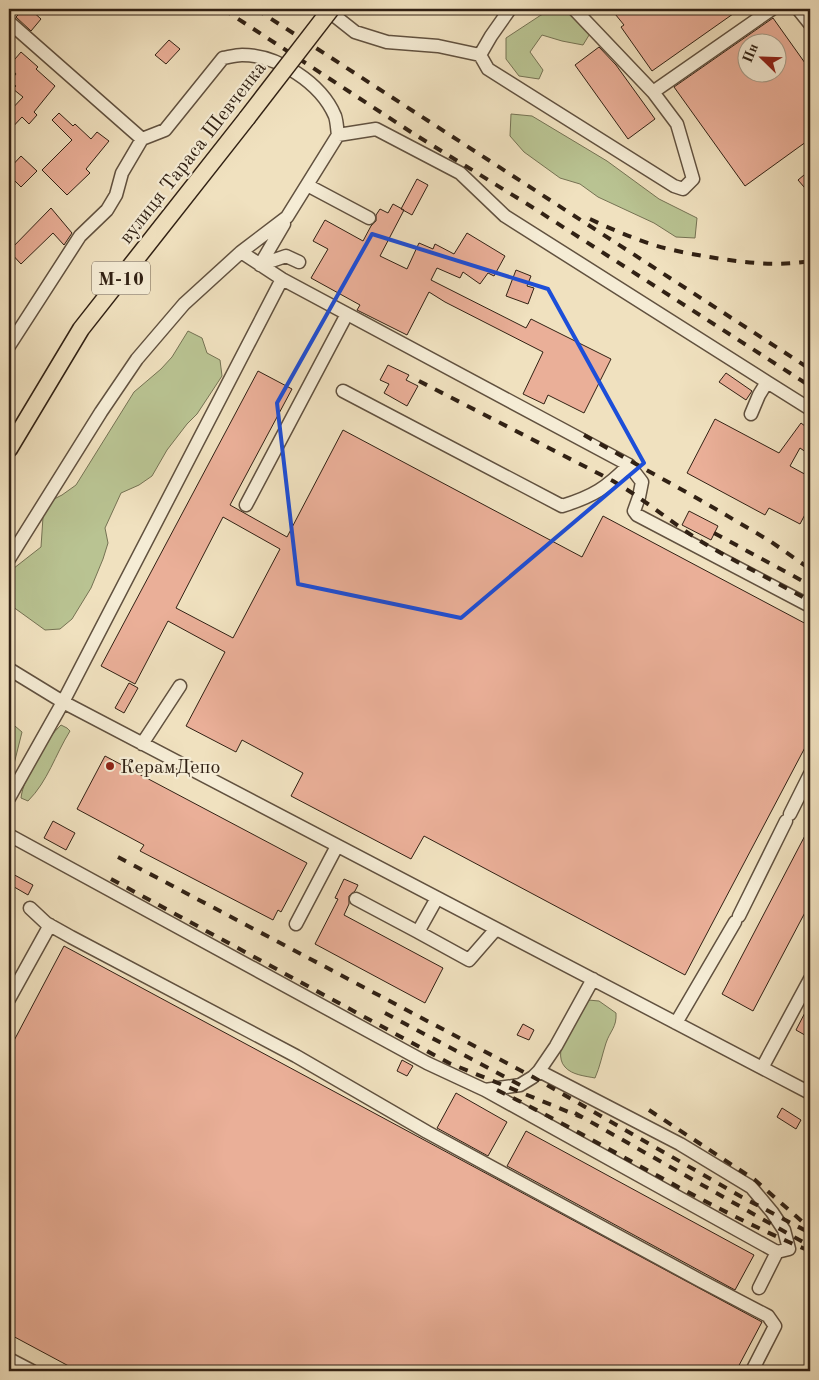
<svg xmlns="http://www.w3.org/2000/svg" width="819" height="1380" viewBox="0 0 819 1380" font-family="'Old Standard TT',serif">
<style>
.green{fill:#b9c392;stroke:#757253}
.building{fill:#eaaf98;stroke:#312114;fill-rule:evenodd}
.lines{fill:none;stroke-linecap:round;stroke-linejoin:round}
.minor-casing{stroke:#61513f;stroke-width:15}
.major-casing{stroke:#312114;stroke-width:19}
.minor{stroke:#f5ecd5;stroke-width:12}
.major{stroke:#f0e1bf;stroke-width:16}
.rail{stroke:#312114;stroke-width:4;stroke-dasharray:9 9;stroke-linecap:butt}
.major-bridge-casing{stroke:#312114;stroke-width:19;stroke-linecap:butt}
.major-bridge{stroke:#f0e1bf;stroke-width:16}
.marked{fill:none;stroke:#1d4ed8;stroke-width:4;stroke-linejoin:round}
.poi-dot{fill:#8f2418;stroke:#f5ecd5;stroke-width:2}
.labels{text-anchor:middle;stroke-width:4.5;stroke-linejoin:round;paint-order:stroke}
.shield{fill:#f5ecd5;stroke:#6c5e4e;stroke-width:1}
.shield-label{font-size:19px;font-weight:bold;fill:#312114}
.street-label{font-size:20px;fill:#312114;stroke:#f5ecd5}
.poi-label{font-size:20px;fill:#312114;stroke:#f5ecd5;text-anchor:start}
</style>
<rect width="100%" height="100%" fill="#f0e1bf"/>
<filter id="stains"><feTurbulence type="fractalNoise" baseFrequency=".004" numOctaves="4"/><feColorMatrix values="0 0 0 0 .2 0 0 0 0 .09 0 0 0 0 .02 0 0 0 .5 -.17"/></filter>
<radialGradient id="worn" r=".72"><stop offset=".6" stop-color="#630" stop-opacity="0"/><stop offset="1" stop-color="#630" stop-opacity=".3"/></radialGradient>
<path class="green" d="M558,9L582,11L594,27L583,45L562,41L542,35L530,52L543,70L539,79L519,76L506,59V38L541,15Z
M511,114L532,116L607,161L659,199L697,218L695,238L676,237L654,223L598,197L580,184L560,178L524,152L510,136Z
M188,331L202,338L207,353L220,360L222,376L197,414L187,424L167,450L152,476L139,485L121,493L105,528L108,543L103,559L91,588L72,619L60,629L45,630L9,604V572L41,547L43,517L48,502L62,495L76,485L134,392L161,369L172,357Z
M9,721L22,732L13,768L9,774Z
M61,725L67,728L70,731C55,755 48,781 28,801L21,798C23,778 46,739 61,725Z
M588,1000L599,1001L616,1013C617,1027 610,1031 606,1043C602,1055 600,1067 595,1078C585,1076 572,1075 565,1067C550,1051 577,1013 588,1000Z"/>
<path class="building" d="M24,9H30L41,19L31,31L16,17Z
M611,9H740L652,71L621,27L624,25Z
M773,18L810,70V139L745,186L674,87ZM746,42H776V72H746Z
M169,40L180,49L166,64L155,55Z
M599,47L616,65L655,119L628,139L575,65Z
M21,52L38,67L36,69L55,86L34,112L37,115L29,124L22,117L9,131V112L23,97L13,89L16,86L10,81L16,74L9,66Z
M59,113L73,126L75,124L91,139L97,132L109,141L86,169L90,173L67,195L42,170L72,140L52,120Z
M21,156L37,171L21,187L9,175V169Z
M810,170V194L798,180Z
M417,179L428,185L412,215L401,209Z
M393,204L404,210L380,256L407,269L419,243L433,249L435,244L454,254L467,233L505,256L494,276L488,273L480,284L463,272L460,278L437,268L431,280L526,328L531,319L611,359L584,413L548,395L544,404L523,394L543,352L445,302L429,292L407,335L357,310L360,305L311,278L328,249L313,241L325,220L363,241L371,226L376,221V215L380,209L388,213Z
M51,208L72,233L64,245L53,233L21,264L9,251Z
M516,270L531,276L527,286L534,288L528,304L506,296Z
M388,365L409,375L406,380L418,386L407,406L384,393L389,384L380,380Z
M258,371L292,389L230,505L287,537L343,430L582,557L603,516L810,626V738L685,975L424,836L411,859L291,796L303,773L242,740L236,752L186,726L225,652L168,621L135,684L101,666ZM223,517L280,549L233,638L176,608Z
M726,373L752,391L746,400L719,382Z
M715,419L779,453L801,423L810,430V455L800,448L790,466L810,477V505L800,524L769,508L765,515L687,473Z
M689,511L718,526L711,540L682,525Z
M129,683L138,688L124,713L115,708Z
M105,756L307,863L281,912L278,910L273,920L140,851L144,845L77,809Z
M53,821L75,833L66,850L44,838Z
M810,826V903L753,1011L722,994Z
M9,872L33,885L28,895L9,884Z
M344,879L358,885L355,891L349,896V904L344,915L443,968L425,1003L315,944L338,899L335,898Z
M64,946L762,1322L736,1371H78L9,1334V1050Z
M810,1003V1038L796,1030Z
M523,1024L534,1030L529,1040L517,1035Z
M402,1060L413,1066L407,1076L397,1071Z
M456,1093L507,1122L488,1156L437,1128Z
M782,1108L801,1120L796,1129L777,1117Z
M526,1131L754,1255L735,1290L507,1166Z"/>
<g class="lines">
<defs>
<path id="minor" d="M326,9L355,32L387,42L438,46L480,55
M510,9L491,36L480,55L488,69L674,186L683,189L693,179L677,124L653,92L574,9
M798,9L810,24
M9,22L142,139
M653,92L772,9
M338,135L376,129L460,173L505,216L767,382L759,395L751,414
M307,185L369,218
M241,252L282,279L629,465L642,482L639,497L634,511L637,515L810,606
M260,265L284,224
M260,265L286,256L299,262
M9,346L80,236L107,210L116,195L122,173L142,139L165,130L223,58C229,57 236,55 242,55C278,55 321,83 335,116C337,122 337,129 338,135L287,217L241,252L184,304L137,359L101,412L9,559
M767,382L810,409
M343,391L562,506C594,496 606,488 629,465
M246,505L347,314
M9,669L63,702L810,1093
M142,744L180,686
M9,798L63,702L282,279
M790,814L810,774
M9,835L427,1063L485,1090L520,1085L533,1077L539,1071L680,1144L751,1187L772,1212L784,1230L789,1249L777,1252L759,1288
M356,899L418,932L437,898
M30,908L46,923L71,937L296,1056L427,1132L701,1281L768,1316L775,1326L752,1371
M739,916L786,821
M296,924L337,846
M418,932L469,960L496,929
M9,999L50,925
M676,1023L735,922
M762,1068L810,979
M539,1071L556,1046L593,979
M485,1090L777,1252
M9,1359L32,1371"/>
<path id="major" d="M9,449L81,329L247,118"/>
</defs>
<use href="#minor" class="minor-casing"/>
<use href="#major" class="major-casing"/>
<use href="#minor" class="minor"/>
<use href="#major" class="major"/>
<path class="rail" d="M223,9L414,134L532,207L810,386
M256,9L810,369
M590,219C611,229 632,238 654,245C670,250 687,253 703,256C738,262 775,267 810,261
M419,381L613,481C644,499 672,523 702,542C737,563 774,581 810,601
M584,435L702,501L770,541L810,569
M714,533L810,585
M118,857L533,1077L740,1196L810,1233
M111,879L449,1063L581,1117
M385,1013L524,1087
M497,1090C601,1141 699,1204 805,1249
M649,1110L755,1180L806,1225
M575,1113L810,1246"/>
<defs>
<path id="major-bridge" d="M247,118L331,9"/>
</defs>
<use href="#major-bridge" class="major-bridge-casing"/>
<use href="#major-bridge" class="major-bridge"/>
</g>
<path class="marked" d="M372,234L548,289L644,463L461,618L298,584L277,403Z"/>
<circle class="poi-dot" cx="110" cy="766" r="5"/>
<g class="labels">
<rect class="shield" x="92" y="261.5" width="58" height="33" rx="4"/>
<g class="shield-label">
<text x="121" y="285">М-10</text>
</g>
<g class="street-label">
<text transform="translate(192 152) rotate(-52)" y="7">вулиця Тараса Шевченка</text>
</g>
<g class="poi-label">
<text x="120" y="773">КерамДепо</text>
</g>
</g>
<rect width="819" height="1380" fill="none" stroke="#f0e1bf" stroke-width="30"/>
<rect x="10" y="10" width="799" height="1360" fill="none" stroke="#312114" stroke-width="2.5"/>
<rect x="15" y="15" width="789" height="1350" fill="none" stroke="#312114"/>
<g transform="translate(762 58) rotate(293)"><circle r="24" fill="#f5ecd5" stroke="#a79b88"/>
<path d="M0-4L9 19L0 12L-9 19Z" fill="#8f2418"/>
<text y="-8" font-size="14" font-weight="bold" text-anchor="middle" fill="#312114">Пн</text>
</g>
<rect width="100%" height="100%" filter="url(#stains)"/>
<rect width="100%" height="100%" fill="url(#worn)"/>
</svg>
